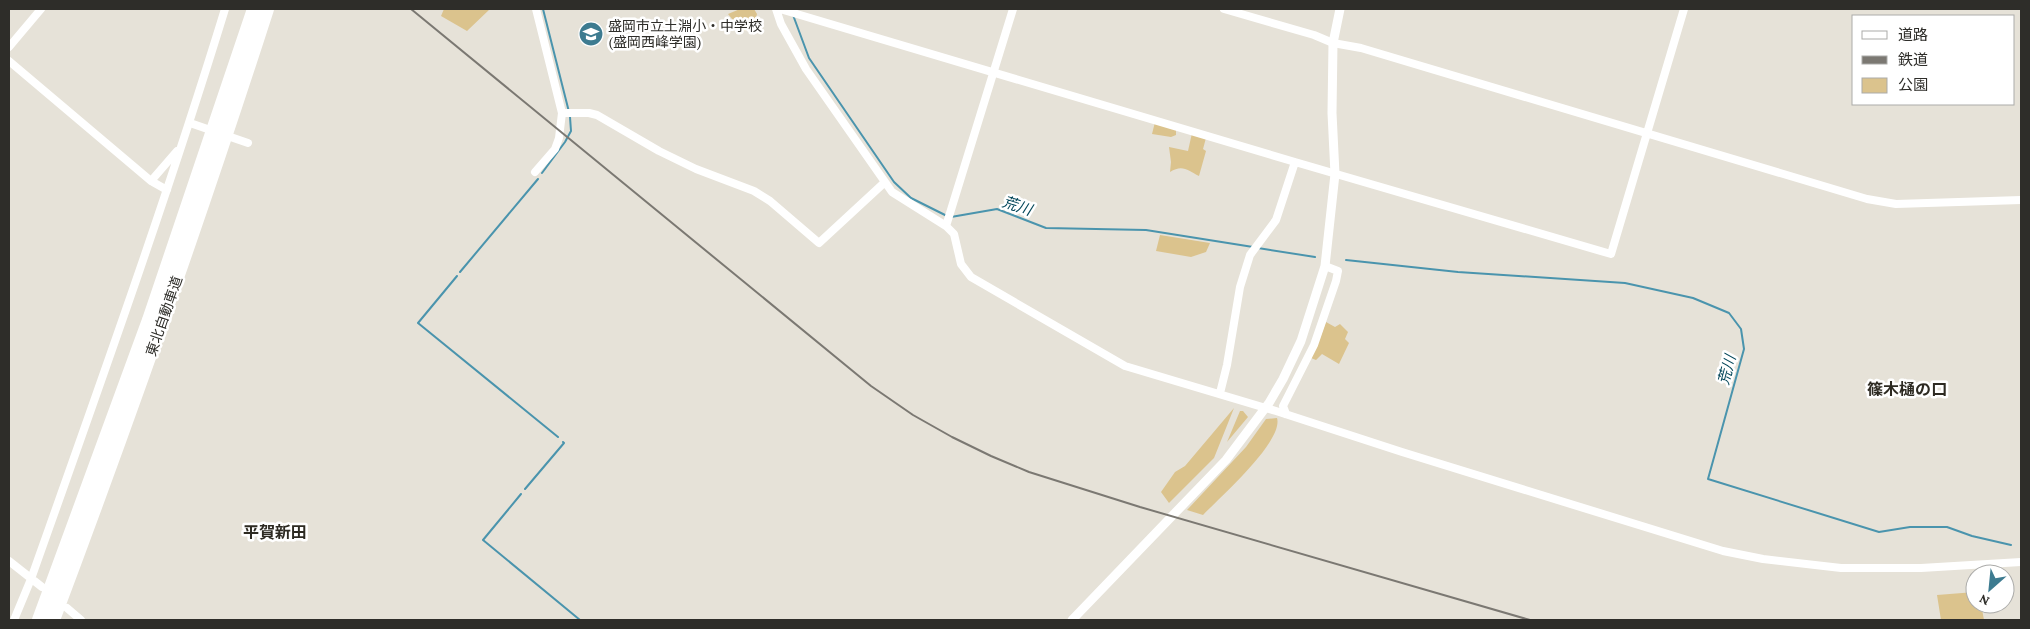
<svg xmlns="http://www.w3.org/2000/svg" width="2030" height="629" viewBox="0 0 2030 629" font-family="'Crimson Pro','Noto Sans JP',serif">
<style>
.green{fill:#dbc38d}
.lines{fill:none;stroke-linecap:round;stroke-linejoin:round}
.stream{stroke:#4a94ad;stroke-width:2}
.minor{stroke:#fff;stroke-width:8}
.tertiary{stroke:#fff;stroke-width:9}
.motorway{stroke:#fff;stroke-width:14}
.rail{stroke:#7b7872;stroke-width:2}
.labels{text-anchor:middle;stroke-width:5;stroke-linejoin:round;paint-order:stroke}
.poi-label{font-size:14px;fill:#2e2d29;stroke:#fff;text-anchor:start}
.street-label{font-size:14px;fill:#2e2d29;stroke:#fff}
.water-label{font-size:15px;font-style:italic;fill:#034659;stroke:#fff}
.quarter-label{font-size:16px;font-weight:bold;fill:#2d2a22;stroke:#fff}
</style>
<rect width="100%" height="100%" fill="#e6e2d8"/>
<path class="green" d="M444,9H490L467,31L441,16Z
M740,9H754L757,14L755,21L748,30L742,31L728,14Z
M1155,122L1176,128V135L1171,137L1152,134Z
M1192,133L1206,138L1203,149L1206,151L1199,176C1188,170 1182,164 1170,172L1171,162L1169,147L1188,151Z
M1160,235L1210,243L1206,252L1191,257L1156,251Z
M1326,322L1335,327L1340,324L1348,332L1345,339L1349,343L1339,364L1322,354L1316,360L1311,358L1316,348Z
M1234,408L1214,458L1169,503L1161,492L1175,472L1185,466Z
M1240,411H1243L1248,417L1227,442Z
M1277,418C1284,441 1219,498 1203,515L1187,510L1246,447L1266,419Z
M1975,592V604H1981L1984,620H1941L1937,595Z"/>
<g class="lines">
<path class="stream" d="M543,9L569,112
M793,15L809,58L894,182L911,198L947,216
M542,173L565,142L571,131L570,117
M951,217L997,209L1046,228L1146,230L1253,247
M1258,248L1315,257
M1346,260L1458,272L1625,283L1693,298L1729,313L1741,329L1744,349L1708,479L1879,532L1910,527H1947L1972,536L2011,545
M460,272L538,179
M457,276L418,323L558,437
M525,489L564,443L563,442
M521,494L483,540L580,620"/>
<path class="minor" d="M776,9L781,24L806,69L892,192L946,226L954,234L961,264L971,277L1125,366L1276,411L1402,452L1723,551L1763,559L1841,568H1921L2021,562
M780,9L1295,162
M1224,9L1314,35L1333,43L1361,48L1867,199L1896,204L2021,200
M9,47L41,9
M9,61L151,181L167,190
M562,113H589L597,115L659,151L696,169L754,191L770,201L819,243L885,182
M190,123L248,143
M535,172L555,149L559,138L562,113L536,9
M151,181L177,151
M946,226L1013,9
M1220,393L1227,365L1240,287L1250,255L1276,220L1295,162L1611,254L1684,9
M1286,414L1283,406L1314,345L1336,281L1338,271L1325,266
M9,561L42,587
M67,608L81,620
M14,620L31,579C98,390 166,201 225,9"/>
<path class="tertiary" d="M1072,620L1226,460L1269,403L1283,379L1301,341L1325,266L1335,174L1332,113L1333,43L1340,9"/>
<path class="motorway" d="M39,620L149,320L254,9
M53,620C129,418 201,214 267,9"/>
<path class="rail" d="M411,9L871,386L913,415L952,437L991,456L1029,472L1140,507L1530,620"/>
</g>
<defs>
<symbol id="school-disc" viewBox="-11 -11 22 22"><circle r="9.5" fill="#3d7b90" stroke="#fff"/><path d="M0-5L7-2L0 1L-7-2ZM-4 1L0 2.5L4 1V4Q0 6-4 4Z" fill="#fff"/></symbol>
</defs>
<g fill-rule="evenodd">
<use href="#school-disc" x="577" y="20" width="28" height="28"/>
</g>
<g class="labels">
<g class="poi-label">
<text x="608" y="31">盛岡市立土淵小・中学校<tspan x="608" dy="16">(盛岡西峰学園)</tspan></text>
</g>
<g class="street-label">
<text transform="translate(164 316) rotate(-71)" y="5">東北自動車道</text>
</g>
<g class="water-label">
<text transform="translate(1017 206) rotate(18)" y="5">荒川</text>
<text transform="translate(1727 370) rotate(-75)" y="5">荒川</text>
</g>
<g class="quarter-label">
<text x="1907" y="395">篠木樋の口</text>
<text x="275" y="538">平賀新田</text>
</g>
</g>
<rect width="2030" height="629" fill="none" stroke="#2e2d29" stroke-width="20"/>
<rect x="1852" y="15" width="162" height="90" fill="#ffffff" stroke="#ababa9"/>
<rect x="1862" y="31" width="25" height="8" fill="#ffffff" stroke="#ababa9"/>
<text x="1898" y="40" font-size="15" fill="#2e2d29">道路</text>
<rect x="1862" y="56" width="25" height="8" fill="#7b7872" stroke="#ababa9"/>
<text x="1898" y="65" font-size="15" fill="#2e2d29">鉄道</text>
<rect x="1862" y="78" width="25" height="15" fill="#dbc38d" stroke="#ababa9"/>
<text x="1898" y="90" font-size="15" fill="#2e2d29">公園</text>
<g transform="translate(1990 589) rotate(207)"><circle r="24" fill="#ffffff" stroke="#ababa9"/>
<path d="M0-4L9 19L0 12L-9 19Z" fill="#3d7b90"/>
<text y="-8" font-size="14" font-weight="bold" text-anchor="middle" fill="#2e2d29">N</text>
</g>
</svg>
